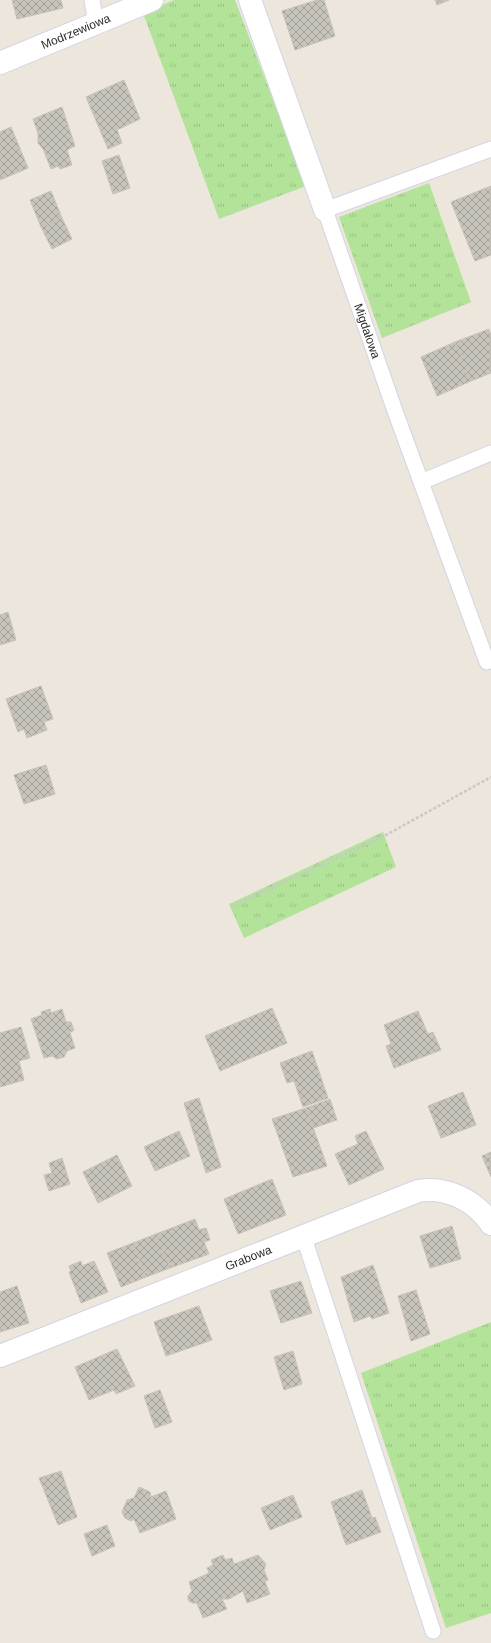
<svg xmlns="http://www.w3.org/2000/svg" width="491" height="1643" viewBox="0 0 491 1643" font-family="Helvetica,sans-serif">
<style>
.grass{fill:url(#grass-tufts)}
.building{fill:url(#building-cross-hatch);stroke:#c8c2b6}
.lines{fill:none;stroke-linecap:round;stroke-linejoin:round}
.service-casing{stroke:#d2d5e3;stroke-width:17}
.minor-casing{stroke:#d2d5e3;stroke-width:24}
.path{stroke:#c8c8c8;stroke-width:2.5;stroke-dasharray:3 2;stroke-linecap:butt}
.service{stroke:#fff;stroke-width:15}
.minor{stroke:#fff;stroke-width:22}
.labels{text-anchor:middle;stroke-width:3;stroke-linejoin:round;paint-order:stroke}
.street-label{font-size:12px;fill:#2a2a2a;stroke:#fff}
</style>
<defs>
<pattern id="grass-tufts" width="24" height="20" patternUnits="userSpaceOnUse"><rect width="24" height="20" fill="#b2e399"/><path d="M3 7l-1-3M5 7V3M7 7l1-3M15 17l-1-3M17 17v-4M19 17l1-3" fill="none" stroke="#99c384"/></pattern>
<pattern id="building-cross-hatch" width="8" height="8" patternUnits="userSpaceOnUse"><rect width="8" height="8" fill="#c7c4bb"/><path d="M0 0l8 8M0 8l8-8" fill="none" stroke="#a29f98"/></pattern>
</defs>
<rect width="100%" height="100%" fill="#ece6dc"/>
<path class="grass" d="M174,0H235L306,186L219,219L143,13Z
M429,183L471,302L382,338L339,217Z
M383,832L396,867L244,938L229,904Z
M491,1322V1613L446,1628L361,1373Z"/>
<path class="building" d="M12,0H61L63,8L17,19Z
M317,0H324L335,36L295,50L282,11Z
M435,0H449L437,5Z
M124,80L140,119L117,130L122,143L108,149L86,97Z
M62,107L75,146L67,150L72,165L60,169L58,166L51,169L43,149L38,143V133L33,119Z
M11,127L28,168L0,180V132Z
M119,155L130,188L113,194L102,161Z
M491,186V255L475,261L451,202Z
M51,191L62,218L41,227L30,200Z
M62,218L72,239L52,249L41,227Z
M489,329L491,335V373L471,381L455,342Z
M455,342L471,381L437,396L421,357Z
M8,612L16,640L0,645V615Z
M41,686L53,719L44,722L47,730L27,738L24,729L18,732L6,699Z
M46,765L55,794L24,804L14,775Z
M272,1008L287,1043L220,1071L205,1036Z
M50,1009L51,1013L62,1009L66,1022H71L74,1030L70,1033L75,1048L67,1051L64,1057L57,1059L52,1056L44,1058L31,1019L42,1015L41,1012Z
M418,1011L428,1034L433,1032L441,1050L394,1068L386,1046L391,1044L384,1025Z
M21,1027L30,1058L19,1061L24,1080L0,1087V1033Z
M312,1051L328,1098L303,1107L294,1081L287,1083L280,1063Z
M463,1092L476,1125L441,1138L428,1106Z
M199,1098L221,1167L206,1173L184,1103Z
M330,1099L337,1120L313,1128L306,1108Z
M306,1108L327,1166L293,1177L272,1119Z
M179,1131L190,1156L155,1171L144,1147Z
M366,1131L384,1169L349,1185L335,1154L358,1144L355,1136Z
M491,1152V1177L482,1156Z
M117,1155L132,1186L98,1203L83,1172Z
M62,1158L70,1184L49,1191L44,1175L52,1173L49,1163Z
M272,1179L286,1215L238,1234L224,1199Z
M195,1219L199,1230L206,1228L210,1240L204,1242L209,1254L170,1268L156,1234Z
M452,1226L461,1259L430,1268L420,1236Z
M156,1234L170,1268L146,1277L133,1243Z
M133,1243L146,1277L121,1287L107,1253Z
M81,1261L82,1266L94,1261L108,1292L81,1303L69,1272L71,1271L69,1266Z
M373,1265L389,1313L372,1319L370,1316L354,1322L341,1277Z
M301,1281L312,1313L281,1323L270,1291Z
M17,1286L29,1323L0,1332V1292Z
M416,1290L430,1334L411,1341L398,1296Z
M199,1306L212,1340L166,1356L154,1322Z
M117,1349L135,1386L116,1394L114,1390L89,1400L75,1367Z
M293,1351L302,1384L284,1390L274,1357Z
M160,1390L172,1422L155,1428L144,1396Z
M61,1471L77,1517L58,1525L39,1478Z
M139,1487L150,1492L151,1497L166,1491L176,1519L140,1533L134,1519L131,1521L125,1518L122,1512L127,1500L134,1498Z
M362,1490L372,1518L375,1517L381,1532L346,1545L331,1502Z
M293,1495L302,1517L270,1530L261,1508Z
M107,1525L115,1546L92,1556L84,1534Z
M223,1555L225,1560L232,1558L234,1564L258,1555L266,1564L264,1570L268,1580L265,1582L270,1594L247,1603L243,1591L229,1599H222L227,1609L203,1618L197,1603H192L188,1600V1596L192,1591L189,1582L209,1573L207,1568L213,1565L211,1560Z"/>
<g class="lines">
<defs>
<path id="service" d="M92,0L96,24
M421,482L491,453
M487,662L395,411L325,210L491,149
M303,1235L433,1631"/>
<g id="minor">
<path d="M250,0L325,210"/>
<path id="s1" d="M0,63L152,0"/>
<path id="s2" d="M0,1356L418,1191C446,1186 475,1200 491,1224"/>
</g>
</defs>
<use href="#service" class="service-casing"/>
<use href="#minor" class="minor-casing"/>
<path class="path" d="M231,907L386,835L491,777"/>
<use href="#service" class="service"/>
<use href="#minor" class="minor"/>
</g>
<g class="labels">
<g class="street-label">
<text dy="4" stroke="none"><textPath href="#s1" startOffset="82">Modrzewiowa</textPath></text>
<text transform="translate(367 331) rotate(71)" y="4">Migdałowa</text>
<text dy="4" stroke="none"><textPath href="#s2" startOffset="267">Grabowa</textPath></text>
</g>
</g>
</svg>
